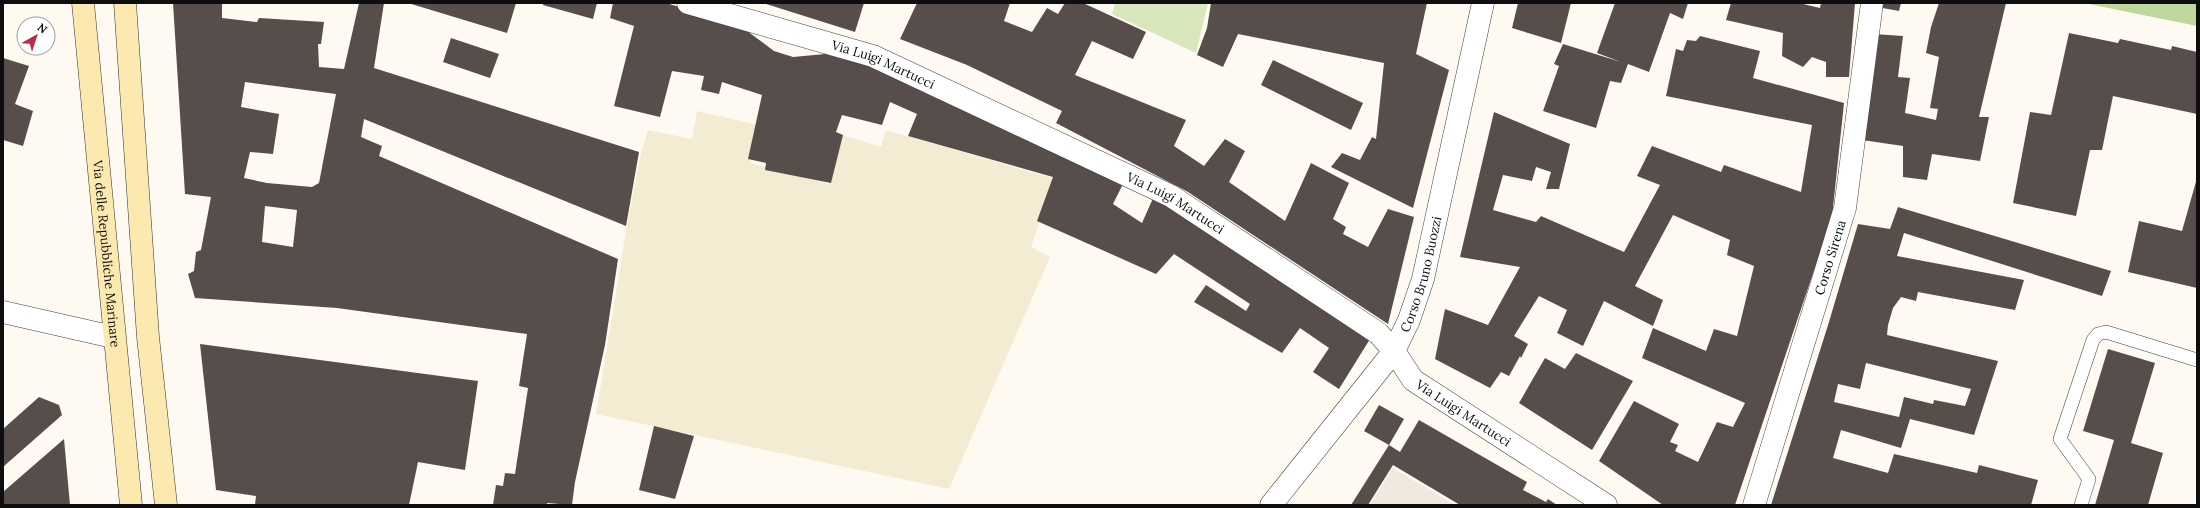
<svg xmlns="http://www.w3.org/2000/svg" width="2200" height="508" viewBox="0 0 2200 508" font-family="Lora,serif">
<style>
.farmland{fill:#f3ecd2}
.green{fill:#d8e7bc}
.forest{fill:#bed79c}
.plaza{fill:#efe9df}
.building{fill:#574e4b;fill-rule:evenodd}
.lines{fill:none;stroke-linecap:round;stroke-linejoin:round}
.lane-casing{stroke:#414141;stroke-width:14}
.street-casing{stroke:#414141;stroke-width:23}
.secondary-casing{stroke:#303030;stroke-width:23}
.lane{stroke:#fff;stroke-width:13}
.street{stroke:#fff;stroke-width:22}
.secondary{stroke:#fbe9af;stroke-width:22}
.labels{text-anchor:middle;stroke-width:4;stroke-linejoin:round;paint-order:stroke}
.street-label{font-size:13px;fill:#0e0e0e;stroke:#fff}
</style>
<rect width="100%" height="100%" fill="#fefaf1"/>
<path class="farmland" d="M697,111L758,125L750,163L829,184L843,135L881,147L886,130L1055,179L1031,247L1050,257L949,489L596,414L626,231L641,153L648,130L692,139Z"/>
<path class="green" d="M1115,3H1208L1196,53L1112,14Z"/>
<path class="forest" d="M2084,3H2197V26Z"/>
<path class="plaza" d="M1393,468L1455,505H1370Z"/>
<path class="building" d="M173,3H222V18L257,22L259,18L324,22L321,44H318L319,67L344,69L359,3H384L374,68L639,152L626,226L364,119L361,137L382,146L379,156L618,259L605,345L575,482L572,505L547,503V505H493L496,485L503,486L505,473L515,474L528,388L519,386L527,334L337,308L195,298L188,274L194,271L196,252L201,250L211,197L185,194ZM245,82L336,94L319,183L312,187L267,183L244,178L250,152L273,154L279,114L241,107ZM265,206L297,210L293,247L262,242Z
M408,3H516L507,33Z
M543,3H597L593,19L543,5Z
M613,3H666L739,25L774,51L793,57L836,53L904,79L1124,182L1113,204L1142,223L1154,196L1370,339L1339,389L1313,372L1329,348L1300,328L1282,353L1194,302L1206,285L1246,311L1250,304L1174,254L1156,274L1037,221L1053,177L908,136L917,114L890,102L882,125L842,115L836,132L843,135L831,183L765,170L766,163L748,159L762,95L722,82L719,94L701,90L704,76L672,71L660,117L614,106L634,26L610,18Z
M763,3H864L855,32Z
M917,3H1010L1004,21L1032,32L1047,8L1058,14L1065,3H1083L1146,32L1133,59L1092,41L1075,75L1186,120L1174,146L1204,166L1225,139L1245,151L1229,182L1285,221L1311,163L1349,183L1333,219L1346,227L1343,234L1368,247L1388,209L1414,217L1388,324L1188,192L1056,123L1062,111L967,65L900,39Z
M1211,3H1427L1416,54L1449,70L1413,208L1331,167L1342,153L1360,160L1372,137L1376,139L1384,63L1238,34L1223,67L1197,55L1207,28Z
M1518,3H1571L1561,43L1512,28Z
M1615,3H1688L1683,19L1670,13L1649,72L1628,64L1621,83L1610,81L1596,128L1543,111L1559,66L1554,64L1563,44L1621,62L1597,53Z
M1731,3H1799L1820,8L1821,3H1855L1849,77H1826V62L1812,57L1803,67L1782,56L1783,33L1726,20Z
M1878,3H1901L1899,11L1877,7Z
M1939,3H2006L1979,117H1989L1980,161L1932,154L1927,180L1903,177V146L1862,140L1874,34L1903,36L1898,77L1910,78L1905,113L1936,120L1938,109L1930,108L1939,57L1926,53L1931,27Z
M2069,33L2118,43L2120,39L2171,50L2172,46L2197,52V114L2113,96L2102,150H2090L2076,216L2013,203L2030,112L2051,115Z
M1700,36L1760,51L1753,78L1844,103L1832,217L1735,505H1663L1599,461L1634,401L1679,424L1670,442L1678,445L1675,451L1698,462L1717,422L1733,427L1745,403L1642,358L1653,328L1706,351L1714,329L1737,336L1754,266L1727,255L1730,240L1673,215L1635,286L1663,300L1653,326L1604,301L1583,346L1557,333L1567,310L1539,296L1514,336L1528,344L1521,358L1520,356L1509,376L1501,372L1490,388L1435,359L1445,309L1488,325L1520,267L1460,257L1494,112L1570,144L1559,189H1546L1551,172L1536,167L1532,181L1503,175L1493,210L1536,222L1541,216L1624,252L1660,185L1637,176L1652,146L1721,172L1724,165L1801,192L1812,125L1666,96L1676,49L1683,51L1687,40L1696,41Z
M451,38L499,54L490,78L443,62Z
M3,58L29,66L15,104L33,111L23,146L3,140Z
M1273,60L1363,103L1351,130L1261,85Z
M2197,178V288L2128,272L2139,221L2182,231Z
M1898,207L2111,271L2102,296L1904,233L1897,256L2024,280L2015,310L1918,292L1916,301L1901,297L1893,308L1888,325L1887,335L1998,361L1974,435L1910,419L1901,448L1841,430L1833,458L1888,473L1894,454L1977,473L1979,465L2038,480L2031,505H1771L1829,322L1858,224L1890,229ZM1866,363L1971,389L1965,406L1934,400L1933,404L1904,397L1899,417L1834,402L1838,384L1860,389Z
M200,344L478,381L465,470L418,462L409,505H255L256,496L216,490Z
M2108,349L2155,363L2131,443L2163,453L2148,505H2095L2114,440L2083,431Z
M1576,353L1633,381L1592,450L1519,403L1545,358L1565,369Z
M39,397L59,405L62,415L3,467V429Z
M1379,405L1404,419L1389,445L1364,431Z
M1419,420L1527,482L1523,490L1546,502L1548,499L1557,505H1460L1393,465L1368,505H1351L1389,445L1400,452Z
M654,426L694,436L675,499L639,490Z
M64,439L70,505H3V492Z"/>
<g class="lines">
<defs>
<path id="lane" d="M2081,505L2089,479L2060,439L2093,340L2098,334L2106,332L2197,360"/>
<g id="street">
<path id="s1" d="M688,3L873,56L1171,196L1378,333L1394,351L1413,380L1606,505"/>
<path d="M3,312L113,337"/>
<path id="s2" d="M1271,505L1394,351L1409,320L1423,279L1483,3"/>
<path id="s3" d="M1754,505L1845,208L1872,3"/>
</g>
<g id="secondary">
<path id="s4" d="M83,3L131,505"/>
<path d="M125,3L148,337L166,505"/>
</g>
</defs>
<use href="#lane" class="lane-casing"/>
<use href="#street" class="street-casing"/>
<use href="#secondary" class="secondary-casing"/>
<use href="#lane" class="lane"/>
<use href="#street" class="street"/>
<use href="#secondary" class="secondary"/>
</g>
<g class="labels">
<g class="street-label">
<text dy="5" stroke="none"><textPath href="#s1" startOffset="205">Via Luigi Martucci</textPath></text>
<text dy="5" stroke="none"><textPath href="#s1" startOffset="529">Via Luigi Martucci</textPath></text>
<text dy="5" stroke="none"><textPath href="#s4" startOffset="252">Via delle Repubbliche Marinare</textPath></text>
<text dy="5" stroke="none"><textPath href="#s3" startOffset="259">Corso Sirena</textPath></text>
<text dy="5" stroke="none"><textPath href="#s2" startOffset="279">Corso Bruno Buozzi</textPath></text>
<text dy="5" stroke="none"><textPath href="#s1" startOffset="889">Via Luigi Martucci</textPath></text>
</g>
</g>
<rect width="2200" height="508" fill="none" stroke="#0e0e0e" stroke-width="8"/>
<g transform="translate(36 36) rotate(39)"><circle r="19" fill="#ffffff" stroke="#9f9f9f"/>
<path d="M0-3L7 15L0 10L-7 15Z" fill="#b82d46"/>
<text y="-6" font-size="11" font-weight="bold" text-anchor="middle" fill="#0e0e0e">N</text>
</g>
</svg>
